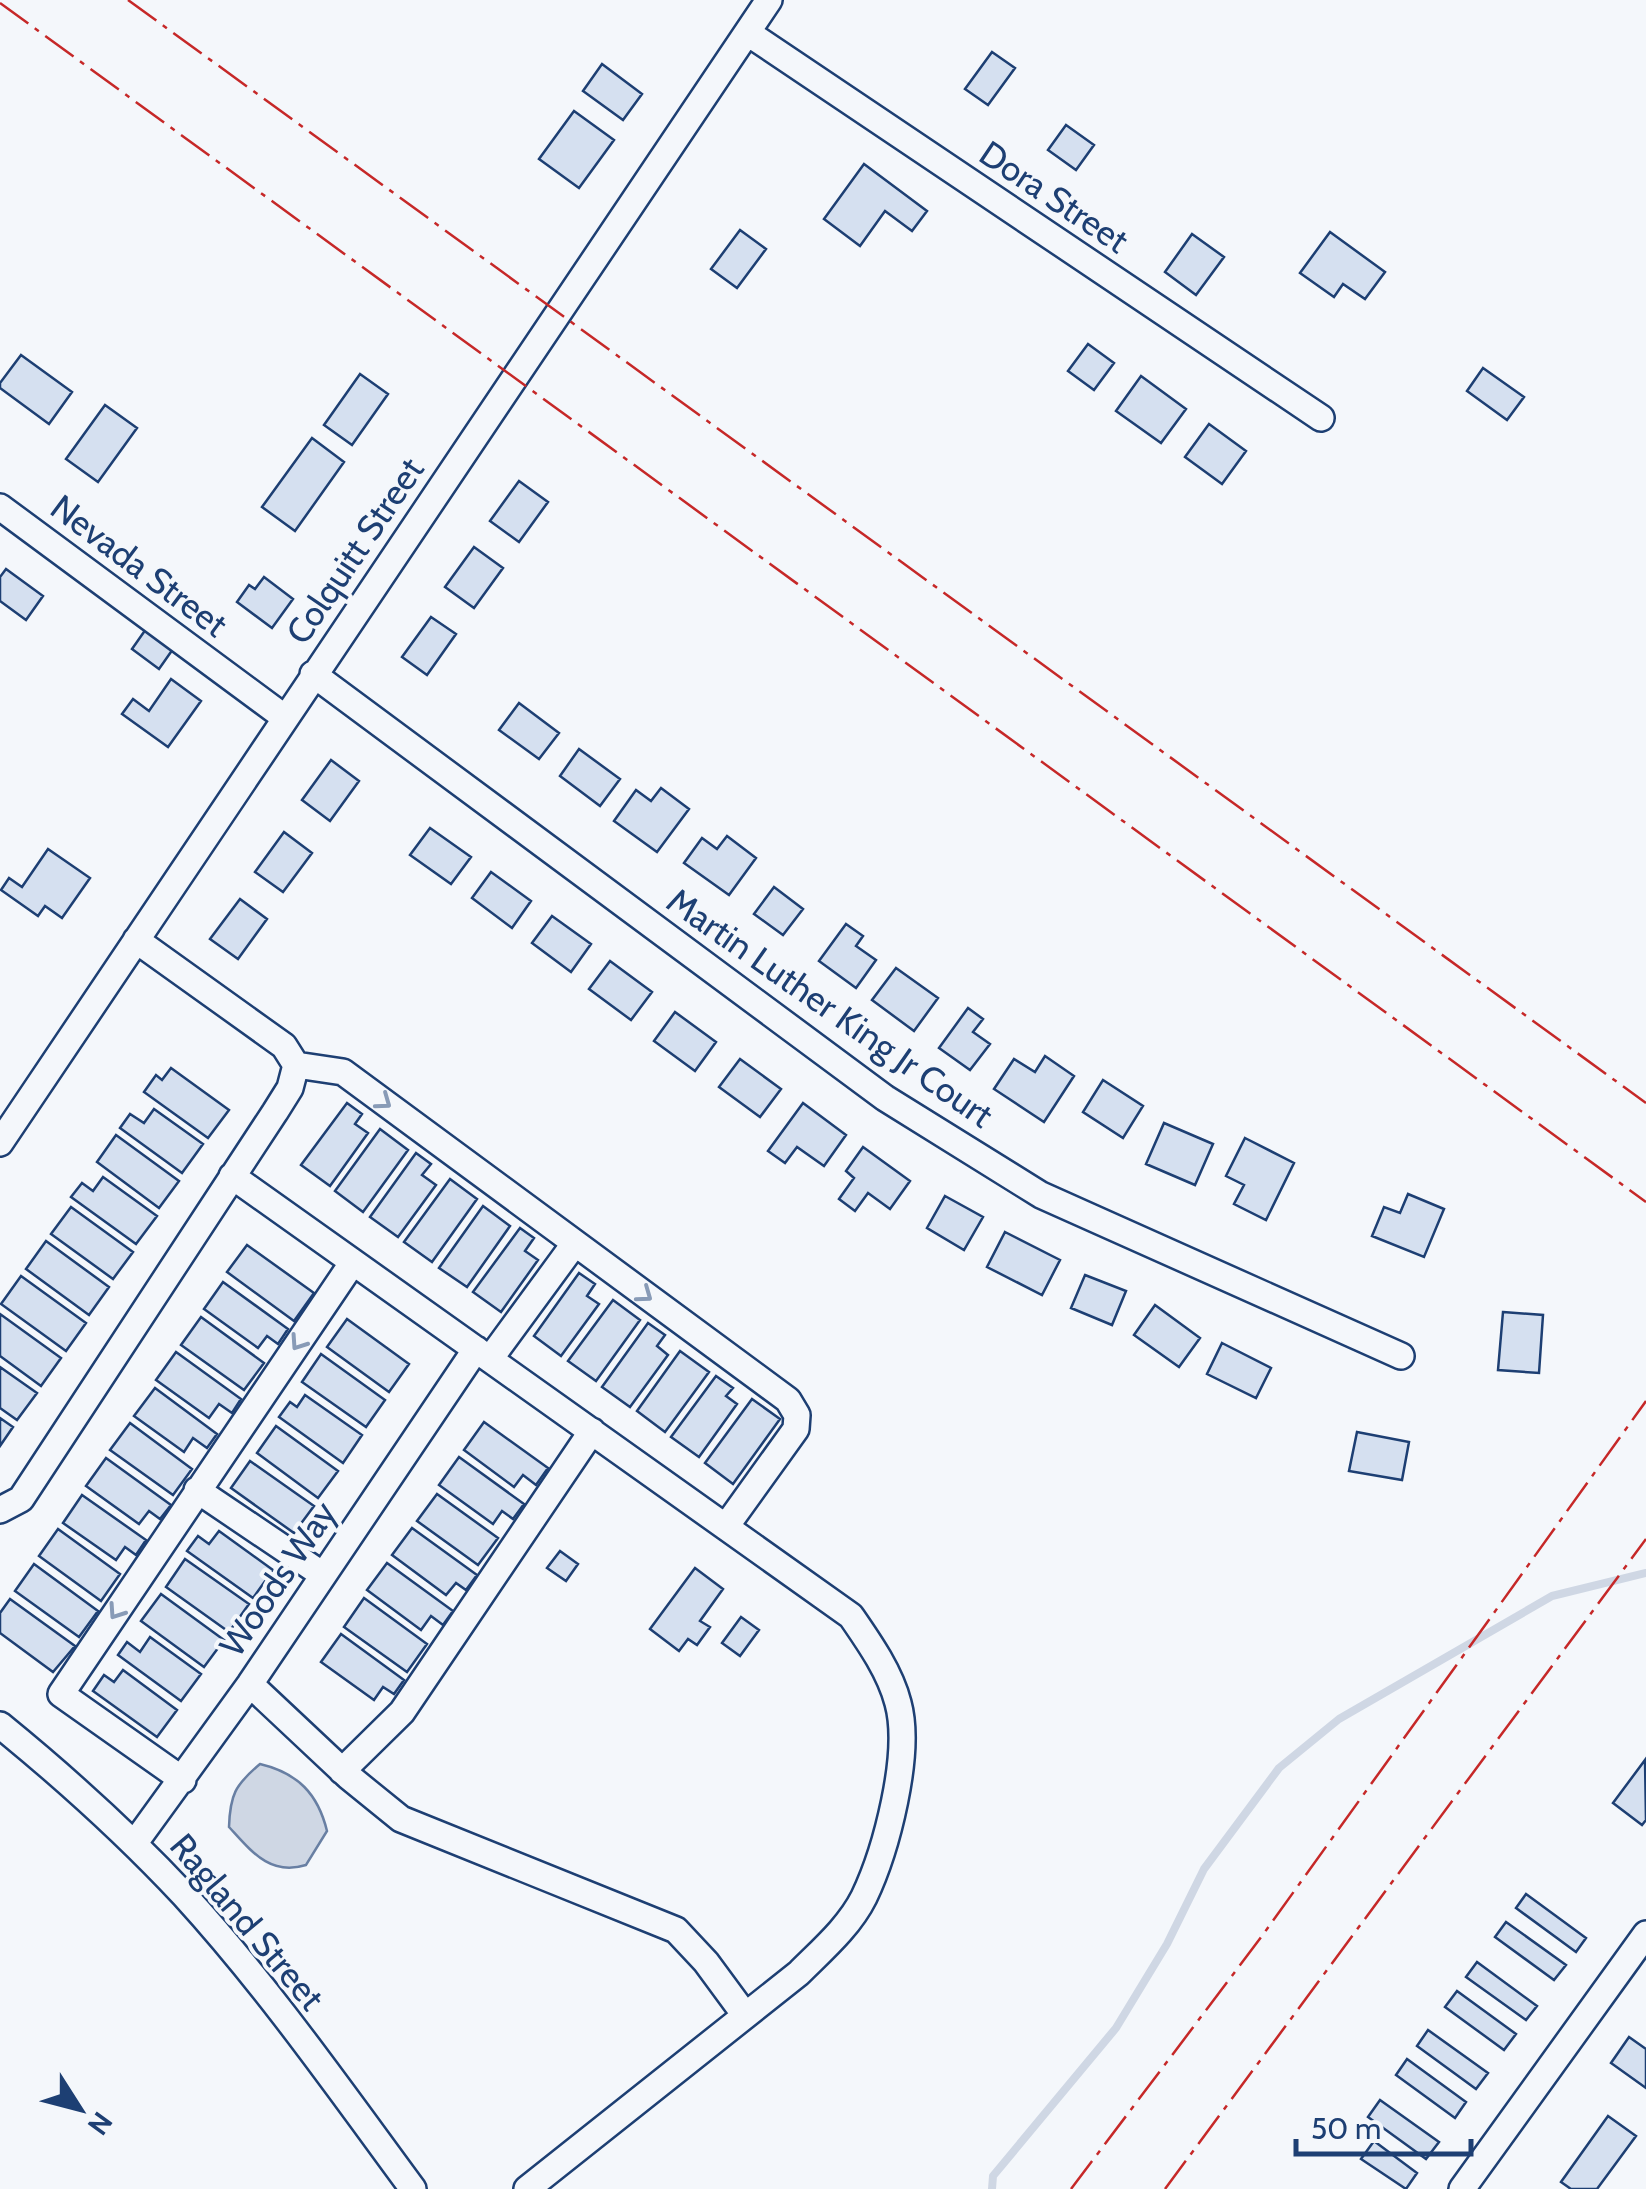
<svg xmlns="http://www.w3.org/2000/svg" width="1646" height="2189" viewBox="0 0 1646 2189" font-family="Cabin,sans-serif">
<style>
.water{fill:#cfd7e4;stroke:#687fa3;stroke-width:2.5}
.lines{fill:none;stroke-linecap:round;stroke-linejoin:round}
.stream{stroke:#cfd7e4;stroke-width:8}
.building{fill:#d5e0f0;stroke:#1d3f73;stroke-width:2.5}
.minor-casing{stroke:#1d3f73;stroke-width:30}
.minor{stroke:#f4f7fb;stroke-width:25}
.power{stroke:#c62828;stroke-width:2.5;stroke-dasharray:35 8 5 8;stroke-linecap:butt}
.oneway{stroke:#889bb7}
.labels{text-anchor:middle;stroke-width:8;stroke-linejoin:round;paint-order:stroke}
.street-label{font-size:35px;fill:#1d3f73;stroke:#f4f7fb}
</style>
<rect width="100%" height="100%" fill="#f4f7fb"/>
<path class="water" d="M260,1764C298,1773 318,1794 327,1831L306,1865C270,1876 252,1852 229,1827C230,1795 235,1785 260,1764Z"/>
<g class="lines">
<path class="stream" d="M992,2189L993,2176L1116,2028L1167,1944L1204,1869L1279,1768L1339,1719L1552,1596L1646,1573"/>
</g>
<path class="building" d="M992,52L1015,68L988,105L965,89Z
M602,64L642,94L623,120L583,91Z
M574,111L614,140L579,188L539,159Z
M1066,125L1094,145L1076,170L1048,150Z
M864,164L927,211L912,231L885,211L860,246L824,219Z
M740,230L766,249L737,288L711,269Z
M1330,232L1385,272L1365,299L1343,284L1334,297L1300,273Z
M1192,234L1224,257L1196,295L1165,272Z
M1088,344L1114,363L1094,390L1068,371Z
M21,355L72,392L49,424L0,388V383Z
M1483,368L1524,397L1507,420L1467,391Z
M360,374L388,394L352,445L324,425Z
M1141,376L1186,409L1161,443L1116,411Z
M105,405L137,428L98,482L66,459Z
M1209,424L1246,451L1222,484L1185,457Z
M312,438L344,462L295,531L262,507Z
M519,481L548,502L519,542L490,521Z
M474,547L503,568L474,608L445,587Z
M6,569L43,596L26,620L0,601V577Z
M264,577L293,599L272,628L237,602L249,585L255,589Z
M431,617L456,634L427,675L402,657Z
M146,629L173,649L159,669L132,649Z
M171,679L201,701L168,747L122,714L133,699L149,711Z
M519,703L559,733L539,759L499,730Z
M579,749L620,779L600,806L560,776Z
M331,760L359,781L330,821L302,800Z
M661,788L689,809L657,852L614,821L636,790L651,801Z
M430,828L471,857L451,884L410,855Z
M284,832L312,853L283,892L255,872Z
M727,836L756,858L729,895L684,863L702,838L717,849Z
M48,849L90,878L62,918L45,906L38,916L1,890L9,878L22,887Z
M491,872L531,901L512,928L472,898Z
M774,887L803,909L783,935L754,914Z
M240,899L267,919L238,959L210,939Z
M552,916L591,944L571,972L532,943Z
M846,924L863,936L856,946L876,960L856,988L819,961Z
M610,961L652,992L631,1020L589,989Z
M896,968L938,998L914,1031L872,1000Z
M968,1008L983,1019L973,1032L990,1044L970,1070L939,1048Z
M675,1012L716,1042L695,1071L654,1041Z
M1045,1056L1074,1076L1044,1122L994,1089L1014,1059L1035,1072Z
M740,1059L781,1089L760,1117L719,1087Z
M171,1068L229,1110L208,1138L144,1092L156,1075L162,1080Z
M1103,1080L1143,1106L1123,1138L1083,1112Z
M347,1103L362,1114L355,1124L368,1133L330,1186L301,1165Z
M803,1103L846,1135L824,1166L797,1147L785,1163L768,1151Z
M154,1109L203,1144L182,1173L120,1128L130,1114L144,1123Z
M1164,1123L1213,1144L1195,1185L1146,1164Z
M380,1129L408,1150L363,1212L335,1191Z
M116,1135L179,1181L159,1208L97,1162Z
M1245,1138L1294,1163L1266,1220L1234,1204L1244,1185L1226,1176Z
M863,1147L910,1181L890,1209L868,1193L855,1211L839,1199L854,1178L846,1171Z
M416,1153L431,1164L422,1175L436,1185L398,1237L370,1217Z
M103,1177L157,1216L136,1244L71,1197L82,1183L93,1191Z
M450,1179L477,1199L432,1262L404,1242Z
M1408,1194L1444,1209L1424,1257L1372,1236L1384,1207L1400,1213Z
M945,1196L983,1217L964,1250L927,1228Z
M483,1206L510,1226L467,1287L439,1268Z
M71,1207L133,1252L113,1279L51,1234Z
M520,1228L534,1238L525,1251L538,1260L501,1312L473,1292Z
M1005,1232L1060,1260L1042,1295L987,1267Z
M46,1241L109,1287L89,1315L26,1269Z
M247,1245L314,1293L294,1321L227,1272Z
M579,1273L595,1284L587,1296L599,1304L561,1356L534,1336Z
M1085,1275L1126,1291L1112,1325L1071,1308Z
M21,1276L86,1323L66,1351L1,1304Z
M223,1282L288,1329L278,1344L267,1336L258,1348L204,1309Z
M613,1300L640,1320L596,1381L568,1361Z
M1155,1305L1200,1338L1179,1367L1134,1335Z
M1503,1312L1543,1315L1539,1373L1498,1370Z
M0,1314L61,1358L41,1386L0,1356Z
M201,1317L264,1363L244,1390L181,1345Z
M347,1319L409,1364L389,1392L327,1347Z
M648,1323L665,1335L657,1346L668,1355L630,1407L602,1387Z
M1222,1343L1271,1368L1256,1398L1207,1374Z
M680,1351L709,1372L665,1432L637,1411Z
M176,1352L241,1399L232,1413L219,1404L209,1418L156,1380Z
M321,1354L385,1400L366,1427L302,1382Z
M0,1367L37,1393L17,1420L0,1408Z
M716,1376L733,1388L726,1396L737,1404L699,1457L671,1437Z
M155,1388L217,1434L207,1448L193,1438L184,1452L134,1416Z
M305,1395L362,1435L343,1463L279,1417L290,1402L297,1407Z
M752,1399L780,1419L733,1484L705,1463Z
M0,1418L13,1427L0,1446Z
M484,1422L548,1468L536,1485L523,1475L514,1487L464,1450Z
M130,1423L192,1469L173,1495L110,1450Z
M276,1426L338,1471L318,1498L257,1453Z
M1357,1432L1409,1442L1402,1480L1349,1471Z
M459,1457L524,1504L513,1519L502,1511L493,1524L439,1485Z
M106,1458L171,1505L160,1519L149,1511L139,1524L86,1486Z
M250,1461L314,1506L294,1533L231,1488Z
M437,1494L498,1538L478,1565L417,1521Z
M82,1495L146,1540L136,1555L125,1547L116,1560L63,1523Z
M412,1528L477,1575L466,1590L456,1583L446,1595L392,1555Z
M58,1529L120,1574L101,1601L39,1556Z
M219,1531L273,1570L253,1598L187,1551L198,1536L209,1544Z
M560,1551L578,1564L566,1581L547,1568Z
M185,1559L249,1604L229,1632L166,1587Z
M387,1563L453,1611L443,1625L431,1616L421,1630L367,1590Z
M34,1564L98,1611L79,1637L15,1591Z
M695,1568L723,1589L700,1621L710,1627L697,1645L688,1639L679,1651L650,1629Z
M161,1594L224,1640L204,1667L141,1621Z
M364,1598L427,1644L407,1672L344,1627Z
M10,1599L75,1646L53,1672L0,1633V1613Z
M741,1617L759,1630L740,1656L722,1643Z
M341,1634L404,1680L394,1694L383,1687L374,1700L321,1662Z
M150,1637L201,1674L181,1701L118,1655L127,1642L140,1652Z
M123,1670L177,1710L157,1737L93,1691L104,1675L114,1682Z
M1645,1760L1646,1820L1642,1825L1613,1803Z
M1526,1894L1586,1938L1576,1952L1516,1908Z
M1506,1922L1566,1965L1554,1980L1495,1937Z
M1477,1962L1537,2006L1526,2020L1466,1977Z
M1457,1991L1516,2034L1504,2050L1445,2007Z
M1428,2030L1488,2073L1476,2089L1417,2046Z
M1629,2037L1646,2049V2088L1611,2063Z
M1407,2059L1466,2102L1455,2118L1396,2075Z
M1380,2100L1439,2142L1426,2159L1368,2117Z
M1608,2116L1636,2136L1597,2189H1571L1561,2182Z
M1374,2141L1417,2173L1406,2189L1361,2159Z"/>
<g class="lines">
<defs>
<path id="minor" d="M748,33L1321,418
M0,507L284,717
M313,674L885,1098L1041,1195L1401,1356
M296,1065L343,1072L788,1400L797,1415L796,1429L727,1525
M0,1143L769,0
M232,1176L851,1616C869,1642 890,1672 898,1703C912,1754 886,1851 864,1897C849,1927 822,1950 799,1973L527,2189
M490,1359L575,1243
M197,1490L323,1575
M0,1510L21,1499L275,1112L290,1088L296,1065L284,1046L136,940
M250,1684L348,1776L401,1819L676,1930L706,1962L745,2015
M0,1725C65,1778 127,1834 184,1895C268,1987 340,2090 413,2189
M342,1771L402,1712L592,1431
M183,1780L61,1694L353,1262
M134,1844L250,1684L476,1349
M1462,2189L1646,1934"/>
</defs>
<use href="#minor" class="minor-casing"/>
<use href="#minor" class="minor"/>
<path class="power" d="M128,0L1646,1103
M0,3L1646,1202
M1071,2189L1262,1936L1646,1401
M1165,2189L1646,1539"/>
</g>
<defs><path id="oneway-chevron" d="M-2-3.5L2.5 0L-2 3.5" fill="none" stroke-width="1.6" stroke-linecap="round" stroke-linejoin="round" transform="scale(2.5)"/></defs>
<g class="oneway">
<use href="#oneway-chevron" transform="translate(384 1102) rotate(36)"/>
<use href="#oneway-chevron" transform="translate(645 1295) rotate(36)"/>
<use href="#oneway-chevron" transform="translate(298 1343) rotate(124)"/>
<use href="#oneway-chevron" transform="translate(116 1612) rotate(124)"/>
</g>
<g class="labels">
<g class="street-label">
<text transform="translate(1054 197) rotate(34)" y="12">Dora Street</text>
<text transform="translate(355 551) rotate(-56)" y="12">Colquitt Street</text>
<text transform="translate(139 566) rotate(37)" y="12">Nevada Street</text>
<text transform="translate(830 1008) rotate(35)" y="12">Martin Luther King Jr Court</text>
<text transform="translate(278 1579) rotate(-56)" y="12">Woods Way</text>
<text transform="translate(247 1922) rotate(50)" y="12">Ragland Street</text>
</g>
</g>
<g transform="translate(80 2109) rotate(126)" stroke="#f4f7fb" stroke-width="8" paint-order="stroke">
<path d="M0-8L18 38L0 25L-18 38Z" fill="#1d3f73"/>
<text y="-15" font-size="28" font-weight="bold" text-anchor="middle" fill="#1d3f73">N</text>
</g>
<path d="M1296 2139v15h175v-15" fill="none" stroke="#1d3f73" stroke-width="5"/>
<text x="1311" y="2139" font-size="30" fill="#1d3f73" stroke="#f4f7fb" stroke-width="8" paint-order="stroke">50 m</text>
</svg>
